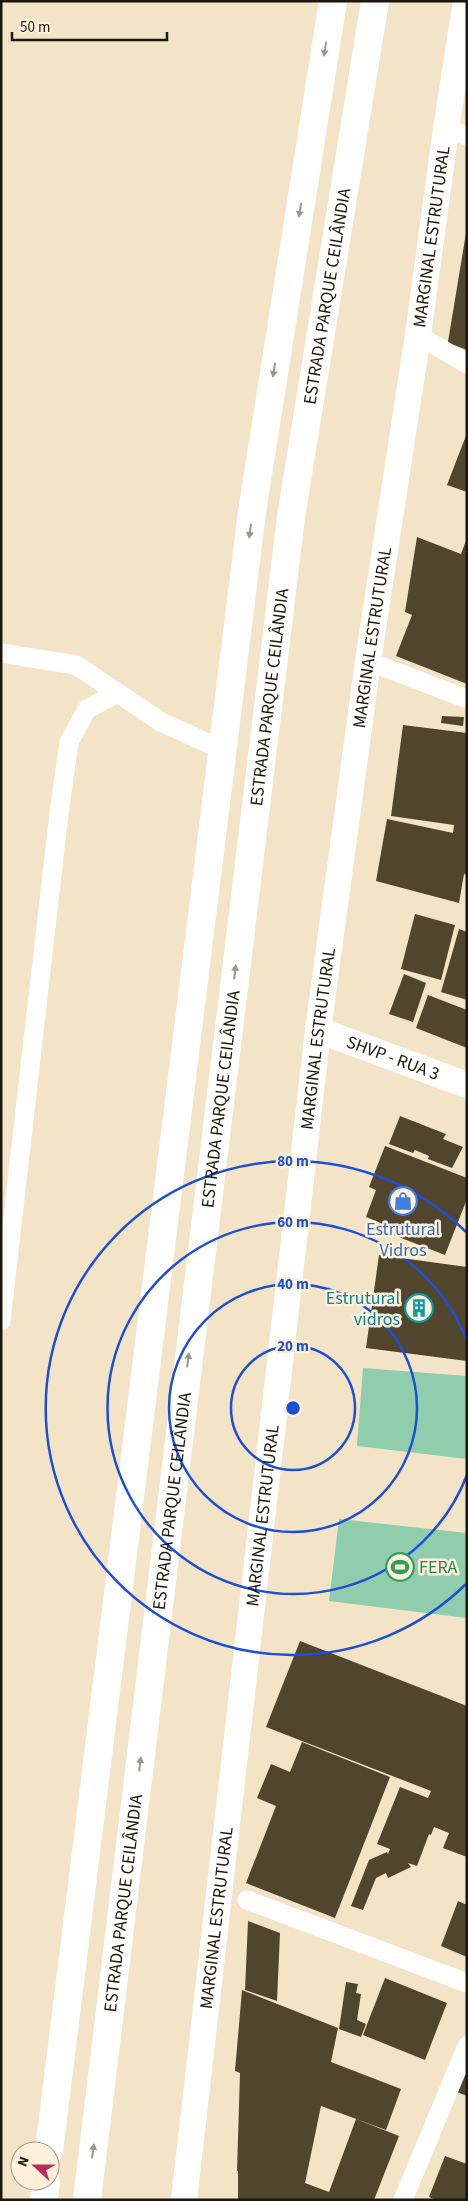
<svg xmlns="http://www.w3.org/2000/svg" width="468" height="2201" viewBox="0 0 468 2201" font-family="'Source Sans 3',sans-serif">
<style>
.green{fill:#90cdad}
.building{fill:#52452e}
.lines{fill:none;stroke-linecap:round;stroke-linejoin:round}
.street{stroke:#fff;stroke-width:19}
.secondary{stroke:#fff;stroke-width:26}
.highway{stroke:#fff;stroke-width:28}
.oneway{fill:#999792}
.ring{fill:none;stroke:#1d4ed8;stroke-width:2.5}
.labels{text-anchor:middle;stroke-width:5;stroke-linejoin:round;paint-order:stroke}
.street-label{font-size:18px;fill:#1c170d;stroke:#fdf1db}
.shop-label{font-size:18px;fill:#366cbe;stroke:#fdf1db}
.culture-label{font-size:18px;fill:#0d838f;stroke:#fdf1db;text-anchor:end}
.leisure-label{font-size:18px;fill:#27864d;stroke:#fdf1db;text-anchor:start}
.centre{fill:#1d4ed8;stroke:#fdf1db;stroke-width:2.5}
.ring-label{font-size:15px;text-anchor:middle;font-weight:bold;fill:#1d4ed8;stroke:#fdf1db;stroke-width:5;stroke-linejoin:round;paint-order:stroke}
</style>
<rect width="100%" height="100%" fill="#f3e4c8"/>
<path class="green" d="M363,1368L467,1376V1459L357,1446Z
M339,1519L467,1533V1618L329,1601Z"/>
<path class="building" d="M466,233L467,350L454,345L452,361L445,360Z
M467,433V492L447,485Z
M417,537L461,554L467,538V684L396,656L412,615L405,612Z
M442,716L464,717L463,726L441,723Z
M403,725L467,733V875L464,874L459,903L376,881L387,819L453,833L454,825L391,816Z
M415,914L455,925L441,980L401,969Z
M459,929L467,932V1000L441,992Z
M404,974L426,983L413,1022L389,1014Z
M428,995L467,1010V1048L416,1028Z
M400,1116L446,1134L443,1139L463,1147L452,1168L428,1159L429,1156L415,1150L413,1153L389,1144Z
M385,1146L467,1178V1199L445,1255L391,1234L393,1228L366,1217L376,1190L369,1187Z
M379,1255L467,1267V1361L366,1348Z
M300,1641L467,1706V1857L443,1848L449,1833L434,1827L431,1835L429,1834L417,1866L408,1863L411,1867L388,1878L386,1873L376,1878L363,1910L351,1906L369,1860L387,1852L388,1854L390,1849L377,1844L400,1787L428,1798L431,1791L266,1727Z
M302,1742L390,1777L335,1918L246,1883L276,1806L257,1798L271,1764L290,1772Z
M458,1901L467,1905V1957L441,1946Z
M248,1921L280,1933L277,2001L245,1990Z
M385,1978L447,2003L425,2060L363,2035Z
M346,1982L358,1984L356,1993L361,1994L357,2020L366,2024L361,2037L339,2029Z
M242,1990L338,2028L331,2062L401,2089L386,2130L321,2106L305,2183L329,2192L356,2119L399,2136L374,2200H238V2171H237L240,2073L235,2071Z
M464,2074L467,2075V2096L457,2092Z
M445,2156L467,2164V2200H436L429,2197Z"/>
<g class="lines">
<path class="street" d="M446,129L467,136
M418,335L467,364
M1,653L76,665L161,722L223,750
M368,661L467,699
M1,1321L59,813L69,742L87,709L118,693
M247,1900L467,1983
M403,2200L467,2046"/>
<g class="secondary">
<path id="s1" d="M318,1030L467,1085"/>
<path id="s2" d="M184,2200L318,1030L368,661L418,335L446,129L466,1"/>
</g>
<g class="highway">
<path d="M49,2151L252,512L333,1"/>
<path d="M44,2200L46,2181"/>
<path id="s3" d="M87,2200L291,517L375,1"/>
</g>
</g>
<defs><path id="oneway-solid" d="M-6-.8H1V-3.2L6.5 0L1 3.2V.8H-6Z" transform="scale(1.25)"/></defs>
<g class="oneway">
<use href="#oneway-solid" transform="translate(325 49) rotate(99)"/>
<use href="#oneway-solid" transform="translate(300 210) rotate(99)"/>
<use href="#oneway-solid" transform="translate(274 370) rotate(99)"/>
<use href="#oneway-solid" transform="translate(250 531) rotate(97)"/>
<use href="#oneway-solid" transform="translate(235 972) rotate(-83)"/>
<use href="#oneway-solid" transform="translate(188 1360) rotate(-83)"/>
<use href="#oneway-solid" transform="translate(140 1764) rotate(-83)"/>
<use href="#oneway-solid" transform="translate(93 2151) rotate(-83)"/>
</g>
<g class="ring">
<circle cx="293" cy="1408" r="62"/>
<circle cx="293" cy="1408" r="124"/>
<path d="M467 1475A186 186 0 1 1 467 1341"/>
<path d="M466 1584A247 247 0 1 1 466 1232"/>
</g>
<defs>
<symbol id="shop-ring" viewBox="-11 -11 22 22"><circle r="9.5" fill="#fdf1db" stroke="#3f7fe0" stroke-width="1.5"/><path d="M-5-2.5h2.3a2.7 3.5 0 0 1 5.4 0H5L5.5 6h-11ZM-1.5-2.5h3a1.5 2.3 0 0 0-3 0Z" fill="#3f7fe0"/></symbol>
<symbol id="building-ring" viewBox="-11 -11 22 22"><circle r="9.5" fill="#fdf1db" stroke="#0f9aa8" stroke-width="1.5"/><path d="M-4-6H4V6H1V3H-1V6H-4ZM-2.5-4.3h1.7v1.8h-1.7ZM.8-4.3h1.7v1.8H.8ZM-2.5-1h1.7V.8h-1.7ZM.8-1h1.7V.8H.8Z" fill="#0f9aa8"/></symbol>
<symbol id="stadium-ring" viewBox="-11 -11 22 22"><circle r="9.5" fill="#fdf1db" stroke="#2e9e5b" stroke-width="1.5"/><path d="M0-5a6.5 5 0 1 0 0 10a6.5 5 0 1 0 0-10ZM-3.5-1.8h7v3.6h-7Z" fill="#2e9e5b"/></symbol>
</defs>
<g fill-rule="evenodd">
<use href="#shop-ring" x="387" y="1185" width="32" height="32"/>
<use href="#building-ring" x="403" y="1292" width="32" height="32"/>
<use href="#stadium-ring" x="384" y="1551" width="32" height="32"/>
</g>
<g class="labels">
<g class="street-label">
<text dy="6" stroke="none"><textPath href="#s2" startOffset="1979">MARGINAL ESTRUTURAL</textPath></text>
<text dy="6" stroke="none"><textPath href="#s3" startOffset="1919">ESTRADA PARQUE CEILÂNDIA</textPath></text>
<text dy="6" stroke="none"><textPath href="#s2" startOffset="1574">MARGINAL ESTRUTURAL</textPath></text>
<text dy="6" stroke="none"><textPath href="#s3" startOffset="1514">ESTRADA PARQUE CEILÂNDIA</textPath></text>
<text dy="6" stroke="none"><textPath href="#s2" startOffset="1169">MARGINAL ESTRUTURAL</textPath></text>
<text dy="6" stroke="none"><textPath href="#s1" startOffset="80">SHVP - RUA 3</textPath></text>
<text dy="6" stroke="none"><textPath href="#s3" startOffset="1109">ESTRADA PARQUE CEILÂNDIA</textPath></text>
<text dy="6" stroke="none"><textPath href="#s3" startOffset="704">ESTRADA PARQUE CEILÂNDIA</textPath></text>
<text dy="6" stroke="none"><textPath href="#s2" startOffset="689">MARGINAL ESTRUTURAL</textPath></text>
<text dy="6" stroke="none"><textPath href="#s3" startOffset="299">ESTRADA PARQUE CEILÂNDIA</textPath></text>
<text dy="6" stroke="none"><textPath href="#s2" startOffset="284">MARGINAL ESTRUTURAL</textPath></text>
</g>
<g class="shop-label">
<text x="403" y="1235">Estrutural<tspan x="403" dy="21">Vidros</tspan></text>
</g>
<g class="culture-label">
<text x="400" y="1304">Estrutural<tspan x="400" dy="21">vidros</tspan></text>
</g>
<g class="leisure-label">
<text x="419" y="1573">FERA</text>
</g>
</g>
<circle cx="293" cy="1408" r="8" class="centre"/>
<g class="ring-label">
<text x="293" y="1166">80 m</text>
<text x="293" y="1227">60 m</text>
<text x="293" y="1289">40 m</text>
<text x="293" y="1351">20 m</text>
</g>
<rect width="468" height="2201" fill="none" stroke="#1c170d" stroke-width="5"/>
<g transform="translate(35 2166) rotate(291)"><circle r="24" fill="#fdf1db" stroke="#a39a89"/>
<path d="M0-4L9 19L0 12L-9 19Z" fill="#bb2c59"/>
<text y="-8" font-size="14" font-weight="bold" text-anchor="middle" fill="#1c170d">N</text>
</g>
<path d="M12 32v8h155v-8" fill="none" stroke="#1c170d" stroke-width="2.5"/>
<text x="20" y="32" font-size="15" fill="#1c170d" stroke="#fdf1db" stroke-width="4" paint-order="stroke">50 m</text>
</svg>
